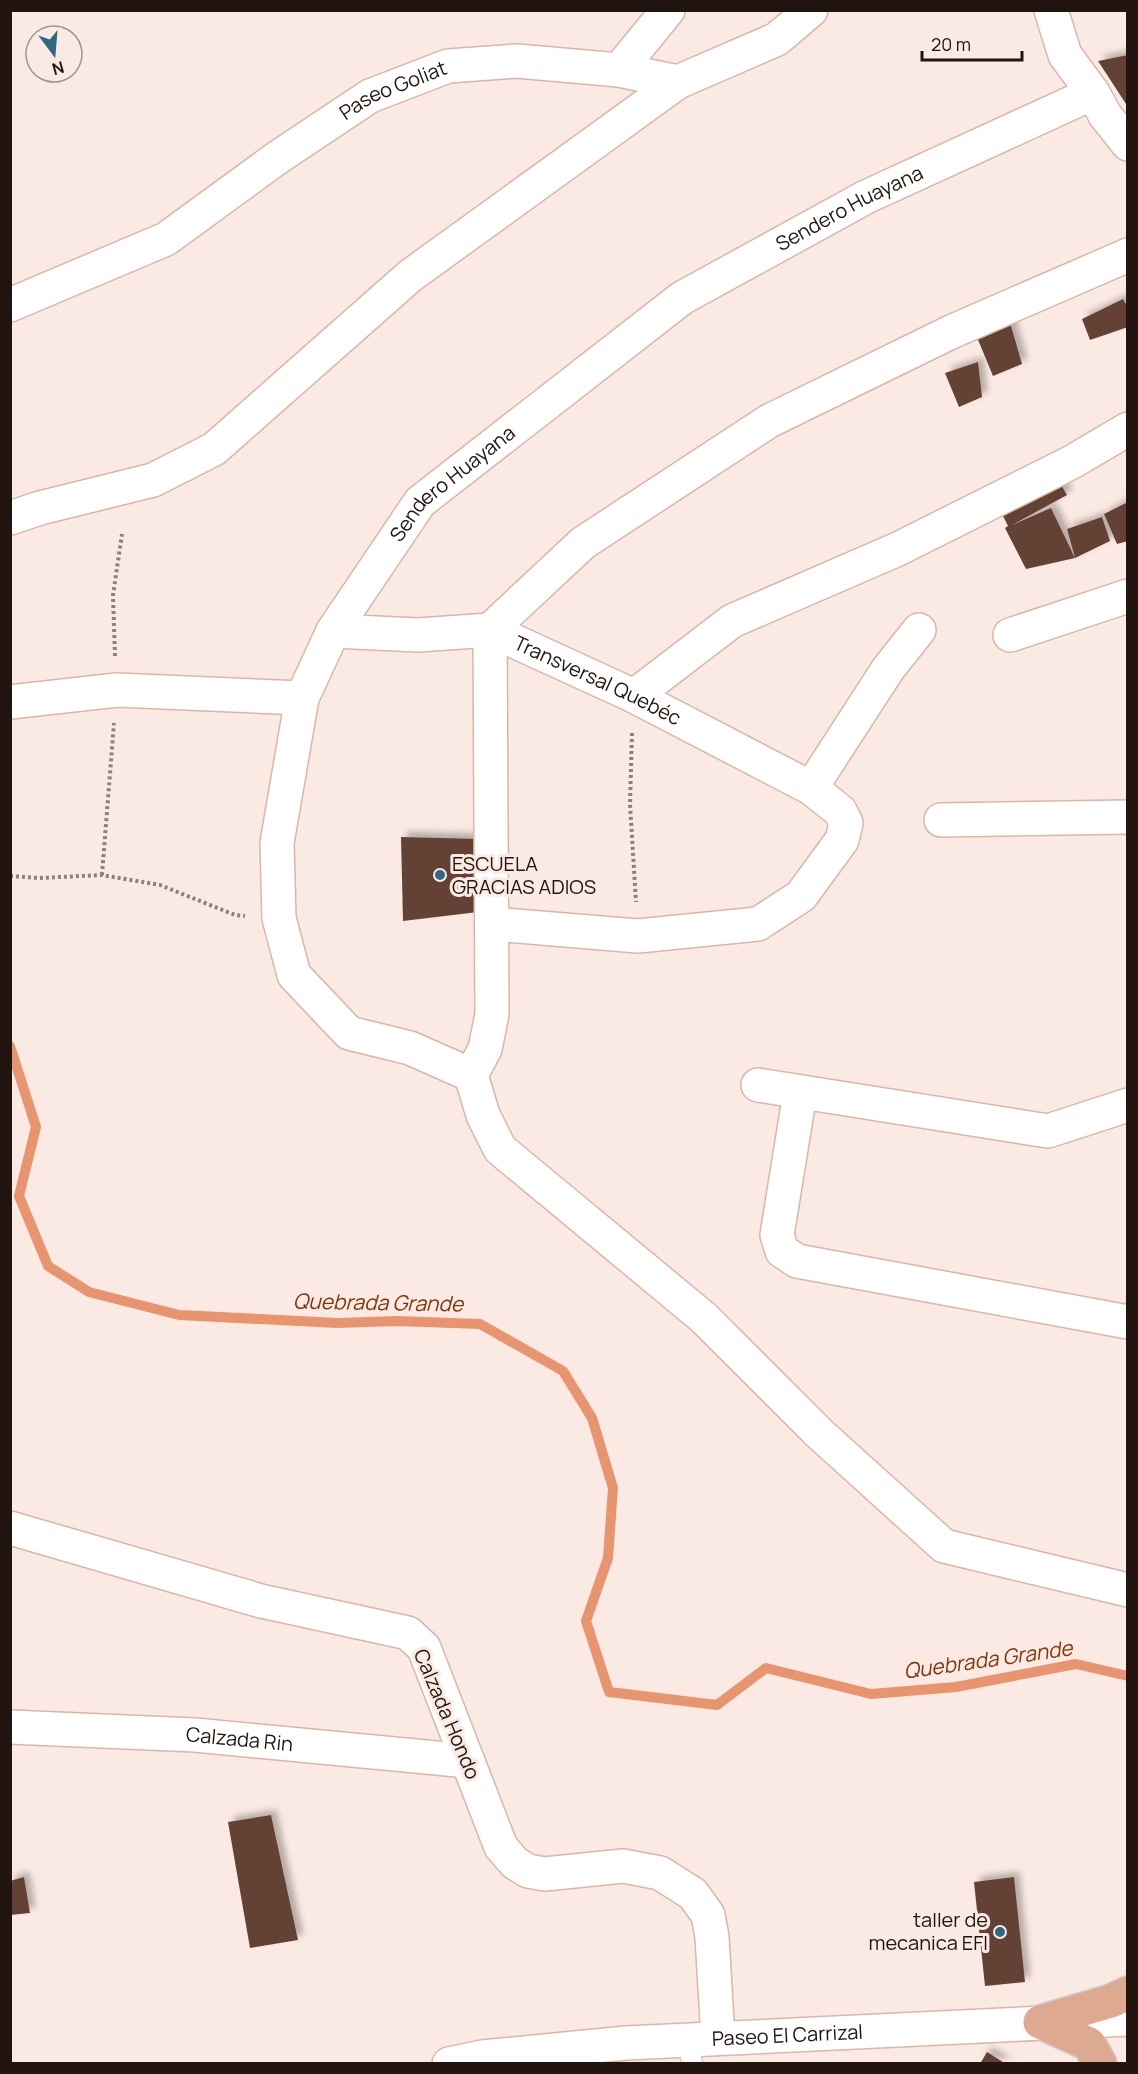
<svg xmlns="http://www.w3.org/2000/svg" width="1138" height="2074" viewBox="0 0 1138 2074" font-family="Manrope,sans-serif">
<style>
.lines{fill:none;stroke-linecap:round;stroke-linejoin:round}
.stream{stroke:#e8956f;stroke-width:10}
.building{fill:#634335;filter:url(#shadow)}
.service-casing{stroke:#dbb6a5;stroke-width:22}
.minor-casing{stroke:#dbb6a5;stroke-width:36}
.tertiary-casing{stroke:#dbb6a5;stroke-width:36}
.primary-casing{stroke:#ceccca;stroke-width:36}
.path{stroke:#8f807a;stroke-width:4;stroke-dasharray:3 3;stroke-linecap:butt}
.service{stroke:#fff;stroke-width:20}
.minor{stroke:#fff;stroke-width:33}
.tertiary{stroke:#fff;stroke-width:33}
.primary{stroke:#ddaa91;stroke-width:33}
.poi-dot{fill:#2d6a81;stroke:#faeae3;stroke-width:2}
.labels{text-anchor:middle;stroke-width:6;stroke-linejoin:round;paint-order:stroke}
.street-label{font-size:20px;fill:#22150f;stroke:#faeae3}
.poi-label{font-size:20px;fill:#22150f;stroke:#faeae3;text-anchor:start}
.water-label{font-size:21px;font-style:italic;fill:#81360b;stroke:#faeae3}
</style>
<defs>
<filter id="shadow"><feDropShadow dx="5.5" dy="-5.5" stdDeviation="3" flood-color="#0004"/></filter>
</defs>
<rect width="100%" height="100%" fill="#faeae3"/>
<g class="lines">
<path class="stream" d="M10,1046L36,1127L19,1196L48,1266L89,1292L179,1315L338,1323L397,1321L480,1324L563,1371L592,1418L613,1488L608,1558L586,1621L609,1692L717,1705L766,1668L871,1694L956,1687L1076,1664L1128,1676"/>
</g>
<path class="building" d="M1128,55V107L1098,61Z
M1123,299L1128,308V327L1090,340L1082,319Z
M1009,319L1022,364L993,376L974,330Z
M978,362L982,397L959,407L945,373Z
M1056,476L1067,495L1012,525L1051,508L1075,558L1067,529L1102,517L1110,541L1075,558L1026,569L1005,528L1008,526L997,504Z
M1128,502V541L1117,544L1104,514Z
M401,837L480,839L478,912L403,921Z
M271,1815L298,1940L250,1948L228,1822Z
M24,1877L30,1913L10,1915V1881Z
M1014,1877L1025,1982L985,1986L974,1882Z
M987,2052L1006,2064H980Z"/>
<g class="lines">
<defs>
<path id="service" d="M689,2040L692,2064"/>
<g id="minor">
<path d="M1051,10L1065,55L1093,93L1105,115L1128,144"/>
<path d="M619,70L668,10"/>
<path d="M1128,255L951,332L769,421L583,543L490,630L492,1014L485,1049L471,1075L483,1115L500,1149L704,1318L820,1434L944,1546L1128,1590"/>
<path id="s1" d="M10,305L166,239L277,158L370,96L448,66L517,61L619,70L678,82L777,39L811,10"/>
<path d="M10,518L40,508L153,480L214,449L410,276L678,82"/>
<path id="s2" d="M333,631L418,635L490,630L634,696L811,788L840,811L846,823L842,840L801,896L758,924L638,936L493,924"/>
<path d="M1010,635L1128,596"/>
<path d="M634,696L732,621L898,549L1072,462L1128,429"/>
<path d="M10,702L117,690L302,698"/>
<path d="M811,788L888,669L919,630"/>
<path d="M941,820L1128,817"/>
<path id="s3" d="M471,1075L410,1048L349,1033L294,975L279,918L277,843L302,698L333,631L420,502L682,298L866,197L1093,93"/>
<path d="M758,1085L1048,1131L1128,1105"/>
<path d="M800,1093L777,1235L782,1251L797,1261L1128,1322"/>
<path d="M10,1528L261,1601L408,1633L424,1648L501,1847L515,1863L528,1871L545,1874L623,1866L660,1873L693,1894L708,1915L712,1937L718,2038"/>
<path id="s4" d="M10,1727L195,1735L468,1761"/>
</g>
<g id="tertiary">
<path id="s5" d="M449,2064L482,2057L626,2043L1128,2019"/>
</g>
<path id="primary" d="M1040,2022L1111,2001L1128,1993
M1040,2022L1089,2044L1100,2064"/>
</defs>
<use href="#service" class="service-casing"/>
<use href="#minor" class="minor-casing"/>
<use href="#tertiary" class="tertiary-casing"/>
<use href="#primary" class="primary-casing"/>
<path class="path" d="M115,656L113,595L122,534
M632,733L630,804L636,902
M102,875L114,723
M10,876L39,878L102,875L160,885L235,915L245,916"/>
<use href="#service" class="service"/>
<use href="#minor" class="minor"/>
<use href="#tertiary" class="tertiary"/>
<use href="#primary" class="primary"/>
</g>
<g class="poi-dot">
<circle cx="440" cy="875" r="6"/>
<circle cx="1000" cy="1932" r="6"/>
</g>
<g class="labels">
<g class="street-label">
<text dy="7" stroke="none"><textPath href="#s1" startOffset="442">Paseo Goliat</textPath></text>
<text dy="7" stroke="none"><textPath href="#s3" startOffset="1242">Sendero Huayana</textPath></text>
<text dy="7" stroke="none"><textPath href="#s3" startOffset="756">Sendero Huayana</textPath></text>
<text dy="7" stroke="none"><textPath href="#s2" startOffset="276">Transversal Quebéc</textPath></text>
<text transform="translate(447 1714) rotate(67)" y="7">Calzada Hondo</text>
<text dy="7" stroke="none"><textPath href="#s4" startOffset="230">Calzada Rin</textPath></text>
<text dy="7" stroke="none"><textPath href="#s5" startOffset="340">Paseo El Carrizal</textPath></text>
</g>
<g class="poi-label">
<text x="452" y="871">ESCUELA<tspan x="452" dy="23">GRACIAS ADIOS</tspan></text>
<text x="988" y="1927" text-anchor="end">taller de<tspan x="988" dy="23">mecanica EFI</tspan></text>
</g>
<g class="water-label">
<text transform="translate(378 1303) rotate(1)" y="7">Quebrada Grande</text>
<text transform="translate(988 1660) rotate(-8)" y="7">Quebrada Grande</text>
</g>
</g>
<rect width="1138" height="2074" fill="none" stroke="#22150f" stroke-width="24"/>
<g transform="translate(54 54) rotate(164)"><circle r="28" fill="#faeae3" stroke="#a4958e" stroke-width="1.5"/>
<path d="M0-4.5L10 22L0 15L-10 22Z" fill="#2d6a81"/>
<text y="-9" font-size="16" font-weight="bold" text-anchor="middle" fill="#22150f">N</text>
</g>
<path d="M922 51v9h100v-9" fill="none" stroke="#22150f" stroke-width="3"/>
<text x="931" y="51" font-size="18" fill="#22150f" stroke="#faeae3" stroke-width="4.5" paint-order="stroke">20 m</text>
</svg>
